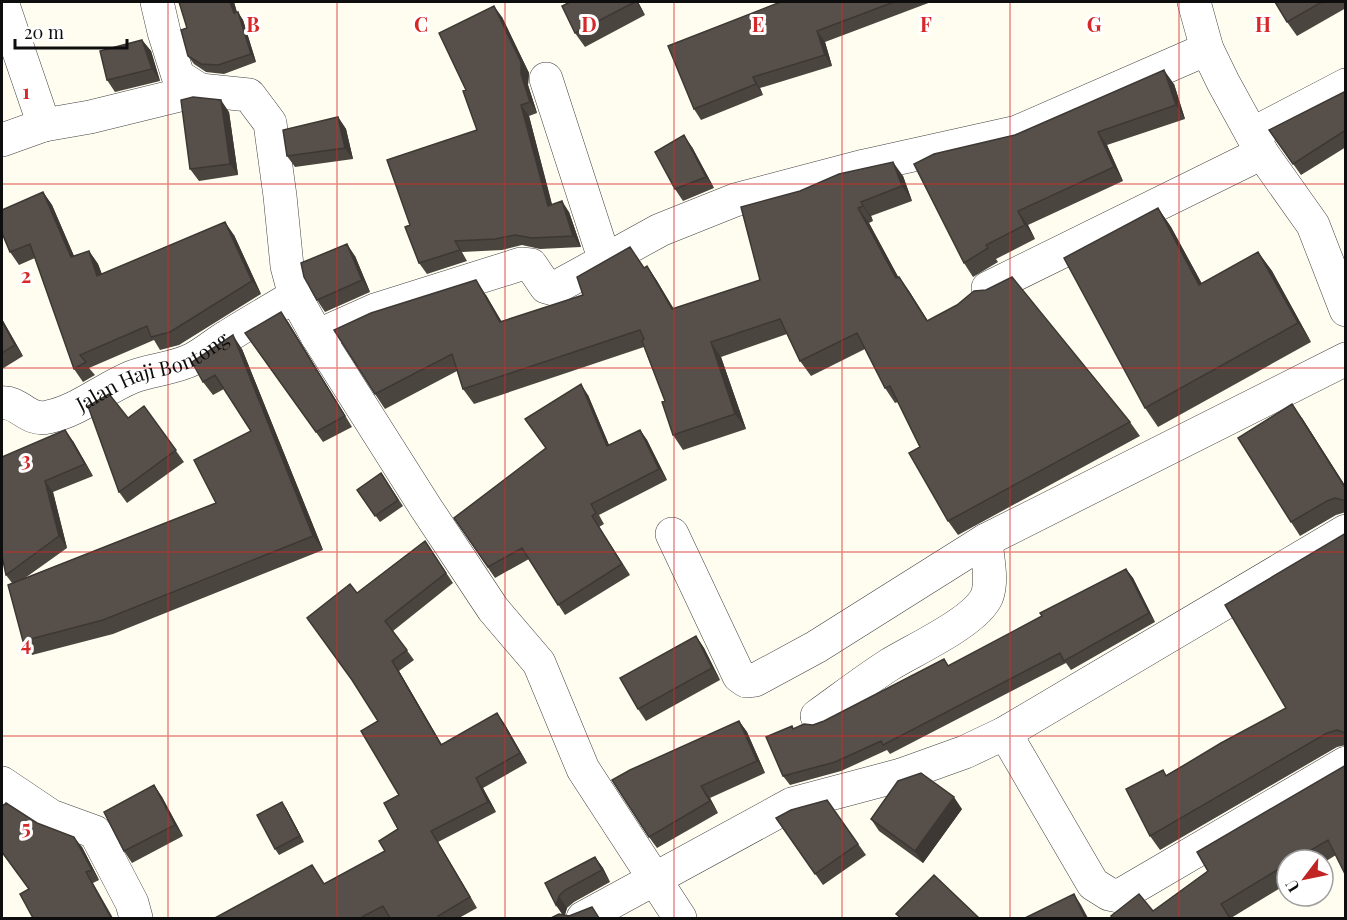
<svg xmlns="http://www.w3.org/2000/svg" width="1347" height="920" viewBox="0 0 1347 920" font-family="'Playfair Display',serif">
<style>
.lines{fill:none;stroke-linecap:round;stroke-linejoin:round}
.minor-casing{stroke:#414141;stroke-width:34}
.minor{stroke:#fff;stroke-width:33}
.wall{fill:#4b4540}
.shaded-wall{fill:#3d3834}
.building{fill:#57504a;stroke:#3d3834;stroke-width:1.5}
.grid{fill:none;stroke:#d62828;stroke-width:1.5;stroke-opacity:0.55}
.labels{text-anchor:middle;stroke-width:6;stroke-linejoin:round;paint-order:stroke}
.street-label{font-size:20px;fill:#0e0e0e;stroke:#fff}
.grid-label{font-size:20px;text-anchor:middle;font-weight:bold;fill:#d62828;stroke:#fff;stroke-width:6;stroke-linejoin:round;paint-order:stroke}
</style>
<rect width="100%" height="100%" fill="#fffdef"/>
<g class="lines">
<defs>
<g id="minor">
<path d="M2,2L44,125L90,117L200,90"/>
<path d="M157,2L164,32L178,76L200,90L249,95L270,123L280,196L287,266L295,296L317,336L426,508L493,609L539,663L583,769L680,918"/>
<path d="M1194,2L1207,49L1223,82L1262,153L1313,225L1346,310"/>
<path d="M546,79L605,261"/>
<path d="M1252,134L1346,85"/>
<path d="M2,140L44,125"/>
<path d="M988,288L1262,153"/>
<path d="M317,336L375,310L521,264L531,265L546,287L553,289L660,230L735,200L864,166L1017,132L1207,49"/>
<path id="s1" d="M2,403C19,401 28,422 48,417C78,411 103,389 132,377C152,369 174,369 193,359C205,353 216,343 228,336C250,322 273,309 295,296"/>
<path d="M672,534L739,676L746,681L755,680L816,647L986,540L1346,359"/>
<path d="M817,716C841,699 864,681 889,665C913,650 976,622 987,596C993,580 987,557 986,540"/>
<path d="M1005,733L1093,884L1109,894L1119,896L1346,763"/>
<path d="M2,783L51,816L95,832L132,903L136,918"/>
<path d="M583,918L792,804L901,775L965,752L1005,733L1346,531"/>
</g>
</defs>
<use href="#minor" class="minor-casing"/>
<use href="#minor" class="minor"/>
</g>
<path class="wall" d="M234,2L237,12L243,20L256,62L224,74L206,72L194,64L188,56L187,28Z
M570,2H638L645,15L585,47L575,33Z
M777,2H931L825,42L832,66L760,88L763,95L701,120L694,109L778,3Z
M1275,2H1346V8L1297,36L1287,22Z
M502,17L529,73L528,85L537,113L529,116L552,204L569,212L581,247L540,249L522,245L502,250L462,252L467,261L427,274L419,263L410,225L477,130L466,90Z
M142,40L151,51L160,81L115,92L107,80Z
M1174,84L1185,119L1107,145L1123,181L1028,225L1035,239L996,259L998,262L973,277L964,263L1015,135Z
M1346,91V147L1301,175L1269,130Z
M229,112L238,175L199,181L190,169Z
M338,117L346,129L353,159L295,167L287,156Z
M692,147L714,188L683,201L675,189Z
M903,176L912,201L871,216L873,221L869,223L898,277L909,291L927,320L1130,422L1140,436L958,535L948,521L920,447L898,402L895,403L885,388L865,349L811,376L800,361L787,334L721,357L746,429L683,450L673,435L665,401L644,347L474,404L463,389L457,371L385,409L375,394L486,295L502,322L583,295L647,266L657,281L674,309L760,280L741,207Z
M43,192L52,205L74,256L89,251L98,264L102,274L234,235L261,294L179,345L160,350L154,340L89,368L95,375L83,382L74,369L35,258L19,265L10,252Z
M1158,208L1171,227L1202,284L1258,252L1272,271L1311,342L1158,427L1145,408Z
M355,256L370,292L325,312L317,300Z
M2,319L23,356L2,369Z
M288,322L352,427L323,442L245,333Z
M242,349L323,550L113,634L32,655L23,641L12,583L6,575L2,457L73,441L93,476L53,492L67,548L25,578L216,503L251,431L224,389L213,395L203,382Z
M588,395L609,445L640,430L647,440L667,480L599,515L604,524L599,527L630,575L565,615L529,559L495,578L454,518L546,448Z
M144,406L184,462L127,503L119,492Z
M1302,418L1346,487V512L1336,515L1300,536L1291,522Z
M381,473L403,506L380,522L357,490Z
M1346,533V745L1337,747L1160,850L1150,836L1163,770L1166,775L1286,708Z
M425,541L453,583L393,631L414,660L399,671L441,744L504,723L527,763L483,788L496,812L438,842L477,908L459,918H390L389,917L387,918H215L324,884L385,851L398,829L399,795L378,721L357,593Z
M1126,569L1133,578L1155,622L1071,670L1066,663L890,754L887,750L841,771L790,785L783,776L794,729L813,725L824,721L944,659L949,666L1042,616Z
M696,636L704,648L720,680L646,721L638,709Z
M739,721L747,732L765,773L710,798L718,813L657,848L649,837Z
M1346,765L1336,855L1323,863V860H1287V884L1231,918H1112L1153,911L1208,871Z
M154,785L162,797L183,836L132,863L124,851Z
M827,800L866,855L823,885L776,818Z
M2,807L37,823L82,847L99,880L93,883L29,889L2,853Z
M286,808L304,842L279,855L275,849Z
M962,809L923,863L879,831L871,819Z
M595,857L603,868L610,882L574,902L567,908L565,915L600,918H551L563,915L556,905L545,883Z"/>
<path class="shaded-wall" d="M230,2H234L239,21L234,13Z
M636,2H638L645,15Z
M494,6L502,17L529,73L528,85L537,113L530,102Z
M238,12L243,20L256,62L251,54Z
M817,31L825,42L832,66L825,55Z
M142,40L151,51L160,81L152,69Z
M1164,70L1174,84L1185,119L1176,105Z
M753,77L760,88L763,95L756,84Z
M221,100L229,112L238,175L230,164Z
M521,105L529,116L555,217L548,206Z
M338,117L346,129L353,159L345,148Z
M1098,132L1107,145L1123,181L1114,167Z
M684,135L692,147L714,188L706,177Z
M893,162L903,176L912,201L902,186Z
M43,192L52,205L80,270L71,257Z
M562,201L569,212L581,247L573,236Z
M861,202L871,216L873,221L863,206Z
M858,208L869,223L907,293L896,278Z
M1158,208L1171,227L1213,304L1199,285Z
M1018,211L1028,225L1035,239L1025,225Z
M225,222L234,235L261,294L252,281Z
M347,244L355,256L370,292L362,280Z
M89,251L98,264L107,289L97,276Z
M1258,252L1272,271L1311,342L1298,323Z
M647,266L657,281L682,324L672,309Z
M899,277L909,291L937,335L927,321Z
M476,280L486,295L510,337L500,322Z
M281,312L288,322L352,427L345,416Z
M2,319L23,356L15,345L2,321Z
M233,335L242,349L323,550L313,536Z
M711,342L721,357L746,429L735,414Z
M581,384L588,395L614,457L607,446Z
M1292,404L1302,418L1346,487V489Z
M65,430L73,441L93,476L85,464Z
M640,430L647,440L667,480L659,469Z
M45,481L53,492L67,548L59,536Z
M592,516L599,527L630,575L622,564Z
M1126,569L1133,578L1155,622L1149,613Z
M696,636L704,648L720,680L712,668Z
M392,661L399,671L448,755L441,745Z
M497,713L504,723L527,763L520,753Z
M739,721L747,732L765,773L757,761Z
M476,778L483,788L496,812L488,802Z
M154,785L162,797L183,836L175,825Z
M701,786L710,798L718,813L710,801Z
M954,797L962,809L923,863L915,851Z
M282,802L286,808L304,842L300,836Z
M431,831L438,842L477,908L470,897Z
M74,837L82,847L99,880L92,870Z
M595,857L603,868L610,882L602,870Z
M86,872L93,883L113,918H111Z
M1074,894L1081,905L1088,918H1085Z
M559,896L567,908L564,917L556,905Z"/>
<path class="building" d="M179,2H230L234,13L238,12L251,54L218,65L201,64L188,56L181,30L187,28Z
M570,2H635L575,33L562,6Z
M777,2H894L817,31L825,55L753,77L756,84L694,109L668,46L778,3Z
M1275,2H1322L1287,22Z
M494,6L521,62V74L530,102L521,105L548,206L562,201L573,236L532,238L515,235L495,239L455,241L460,250L419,263L405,227L410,225L387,160L477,130L463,91L466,90L439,33Z
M142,40L152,69L107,80L100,51Z
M1164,70L1176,105L1098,132L1114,167L1018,211L1025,225L986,245L988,248L964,263L914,164L934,154L1015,135Z
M1346,91V130L1293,164L1269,130Z
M193,97L221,100L230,164L190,169L181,100Z
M338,117L345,148L287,156L283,130Z
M684,135L706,177L675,189L655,152Z
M893,162L902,186L861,202L863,206L858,208L896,278L899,277L927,321L957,305L974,291L986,290L1012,277L1130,422L948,521L909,453L920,447L890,386L885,388L857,333L800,361L780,319L711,342L735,414L673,435L662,402L665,401L642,341L644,339L640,330L463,389L452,354L375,394L334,330L371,313L476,280L500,322L583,295L577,277L630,247L644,268L647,266L672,309L760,280L741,207L800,191L839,174Z
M43,192L71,257L89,251L97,276L225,222L252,281L170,332L151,337L147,326L80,355L86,362L74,369L30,244L10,252L2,233V210Z
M1158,208L1199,285L1258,252L1298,323L1145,408L1064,258Z
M347,244L362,280L317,300L304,277L301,263Z
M281,312L345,416L316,432L245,333Z
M2,321L15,345L2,353Z
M233,335L313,536L103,620L23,641L8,585L216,503L194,460L251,431L215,375L203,382L192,362Z
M581,384L607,446L640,430L659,469L591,504L596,513L592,516L622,564L558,605L522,548L488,567L454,518L546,448L525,419Z
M109,394L128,418L144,406L176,450L119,492L88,406Z
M1292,404L1346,489V501L1335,498L1327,501L1291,522L1238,438Z
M65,430L85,464L45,481L59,536L6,575L2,556V457Z
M381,473L398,500L375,516L357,490Z
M1346,533V733L1337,730L1327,733L1150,836L1126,789L1163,770L1166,776L1221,743L1286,708L1225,605Z
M425,541L446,573L385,621L407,650L392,661L441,745L497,713L520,753L476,778L488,802L431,831L470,897L438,916L439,918H390L383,906L360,918H215L312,865L324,884L385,851L379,841L398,829L384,803L399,795L361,731L378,721L352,680L307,618L350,584L357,593Z
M1126,569L1149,613L1064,661L1060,653L883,745L881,741L835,762L783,776L766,737L792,726L793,729L804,724L813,725L824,721L944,659L948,666L1042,616L1040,613Z
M696,636L712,668L638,709L620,678Z
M739,721L757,761L701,786L710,801L649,837L612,780L630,770Z
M1346,765V876L1328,840L1294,860H1287V864L1221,904L1230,918H1112L1111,916L1139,894L1153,911L1208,871L1197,852Z
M921,773L954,797L915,851L871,819L898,781Z
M154,785L175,825L124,851L104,812Z
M827,800L858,844L815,874L776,818L791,810Z
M282,802L300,836L275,849L257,815Z
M6,803L37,823L74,837L92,870L86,872L111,918H33L20,894L29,889L2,852V807Z
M595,857L602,870L565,890L559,896L556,905L545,883Z
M934,875L979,918H901L896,914Z
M1074,894L1085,918H1025Z
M592,907L599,918H551L559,914L569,916Z"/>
<path class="grid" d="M168,2V918M337,2V918M505,2V918M674,2V918M842,2V918M1010,2V918M1179,2V918M2,184H1346M2,368H1346M2,552H1346M2,736H1346"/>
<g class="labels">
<g class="street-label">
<text dy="7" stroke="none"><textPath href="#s1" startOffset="164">Jalan Haji Bontong</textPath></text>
</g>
</g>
<g class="grid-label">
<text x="253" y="32">B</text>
<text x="421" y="32">C</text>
<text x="589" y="32">D</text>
<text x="758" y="32">E</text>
<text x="926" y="32">F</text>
<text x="1094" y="32">G</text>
<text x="1263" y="32">H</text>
<text x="26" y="99">1</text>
<text x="26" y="283">2</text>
<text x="26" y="467">3</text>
<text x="26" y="651">4</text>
<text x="26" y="835">5</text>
</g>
<rect width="1347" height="920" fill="none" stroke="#0e0e0e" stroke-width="6"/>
<g transform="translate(1305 878) rotate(238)"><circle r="28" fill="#ffffff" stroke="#9f9f9f" stroke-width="1.5"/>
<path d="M0-4.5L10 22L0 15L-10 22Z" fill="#c12523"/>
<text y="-9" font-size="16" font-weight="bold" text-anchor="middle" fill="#0e0e0e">U</text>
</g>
<path d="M15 39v9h112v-9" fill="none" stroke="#0e0e0e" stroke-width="3"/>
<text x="24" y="39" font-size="18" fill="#0e0e0e" stroke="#ffffff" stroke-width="4.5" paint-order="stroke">20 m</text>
</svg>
